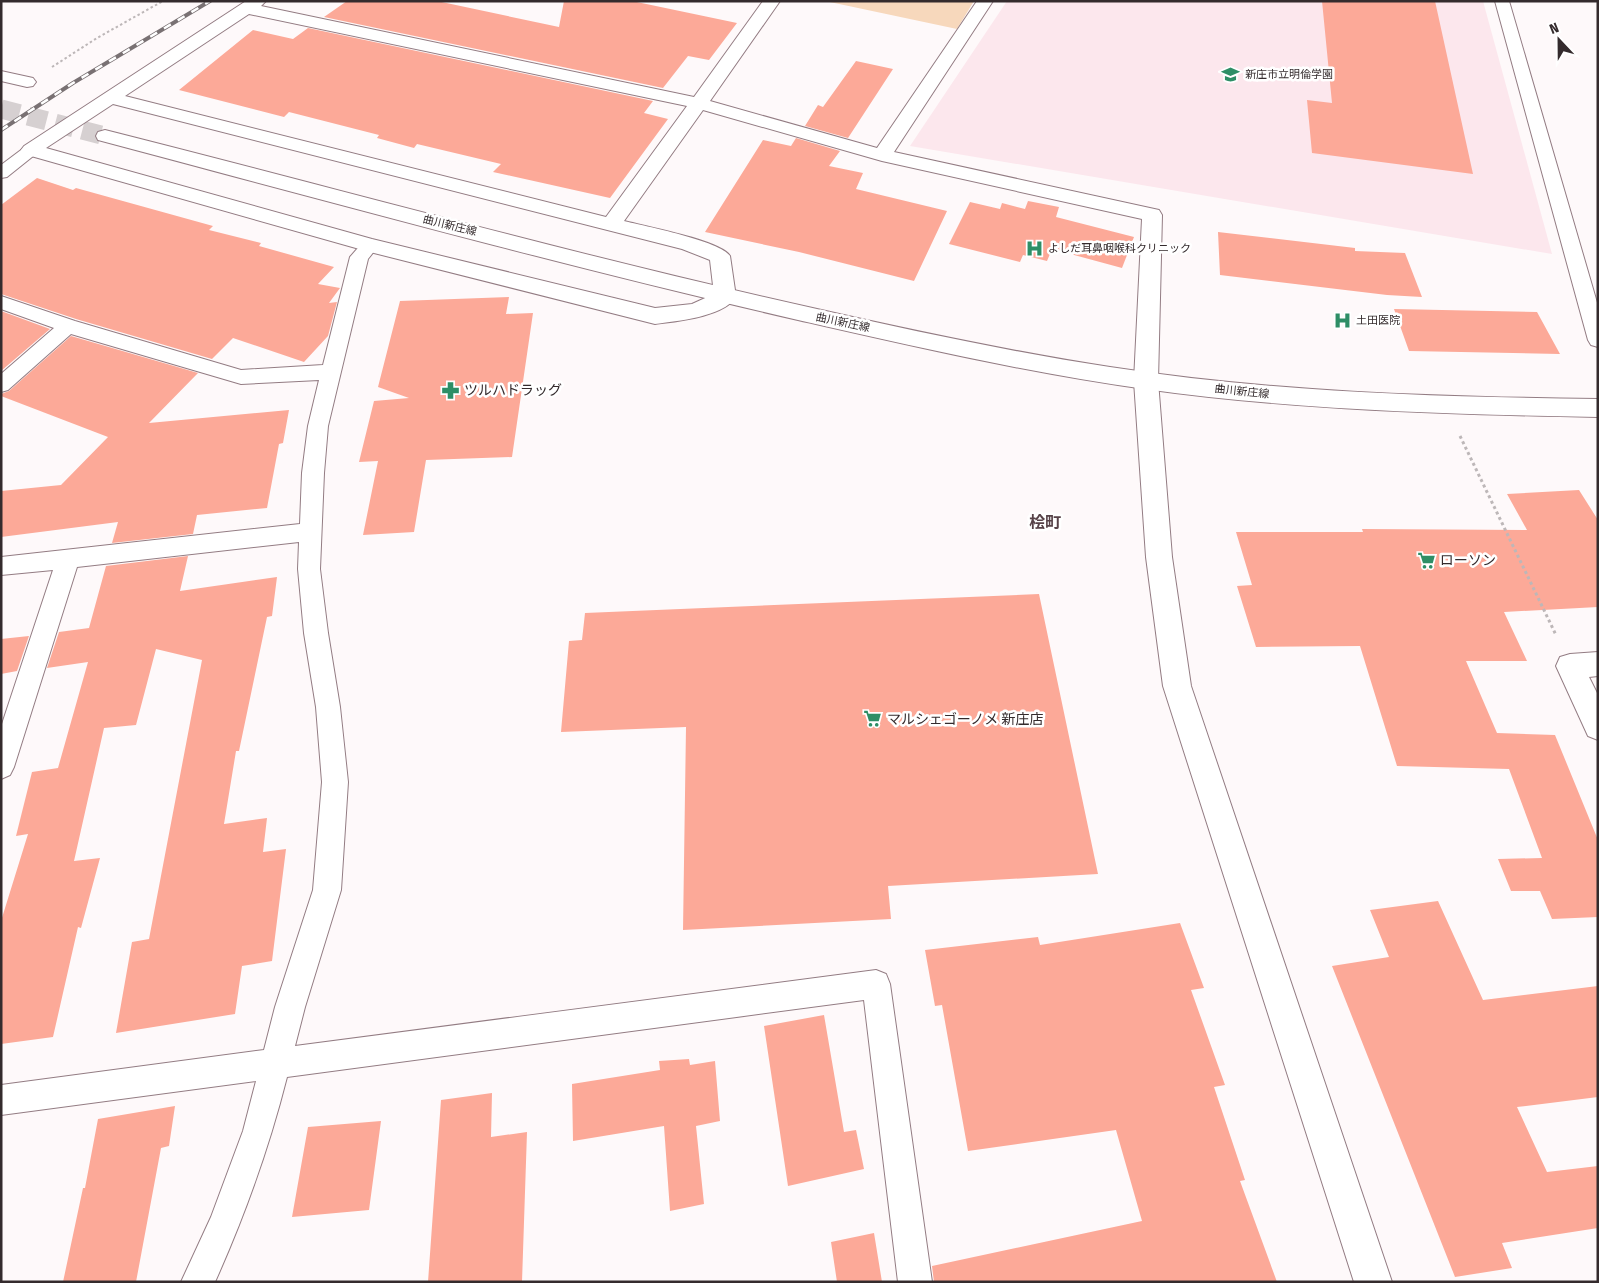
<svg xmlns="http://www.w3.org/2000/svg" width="1599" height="1283" viewBox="0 0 1599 1283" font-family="'Fira Sans Condensed','Noto Sans JP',sans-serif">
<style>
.built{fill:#fce7ed}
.green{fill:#f7d8bc}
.building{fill:#fca998}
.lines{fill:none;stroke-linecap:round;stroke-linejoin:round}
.secondary-tunnel{stroke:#d6d0d1;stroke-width:19;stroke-dasharray:19 9;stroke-linecap:butt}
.service-casing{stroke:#937c83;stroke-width:2}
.minor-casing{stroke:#937c83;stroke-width:2}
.tertiary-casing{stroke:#937c83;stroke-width:2}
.secondary-casing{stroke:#937c83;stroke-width:2}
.path-far1{stroke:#bdb7b8;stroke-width:2;stroke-dasharray:2.5 2.5;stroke-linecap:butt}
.path{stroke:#bdb7b8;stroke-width:3;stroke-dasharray:3 3;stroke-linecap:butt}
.service{fill:#fff;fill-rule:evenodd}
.minor{fill:#fff;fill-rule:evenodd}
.tertiary{fill:#fff;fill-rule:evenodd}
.secondary{fill:#fff;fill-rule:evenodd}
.rail-casing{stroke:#797173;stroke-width:4}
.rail{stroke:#fff;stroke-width:2.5;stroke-dasharray:8;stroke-linecap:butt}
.labels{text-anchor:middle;stroke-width:5;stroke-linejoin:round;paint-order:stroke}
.far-poi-label{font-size:11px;fill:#342b2d;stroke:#fff;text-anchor:start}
.far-street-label{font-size:11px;fill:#342b2d;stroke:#fff}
.poi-label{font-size:14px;fill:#342b2d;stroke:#fff;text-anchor:start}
.quarter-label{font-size:16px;font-weight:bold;fill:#574248;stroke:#fff}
</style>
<rect width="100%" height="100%" fill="#fef9fa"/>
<path class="built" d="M1007,1H1483L1552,254L910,146Z"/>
<path class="green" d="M825,1H974L957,29Z"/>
<path class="building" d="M347,1H437L559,27L564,1H632L737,23L709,60L688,56L663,88L324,17Z
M1322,1H1435L1473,174L1312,153L1307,100L1332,103Z
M308,28L653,101L644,113L668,119L610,198L493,172L501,164L417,144L414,148L377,138L379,135L289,112L284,117L179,90L253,30L293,39Z
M856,61L893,69L848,138L805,126L818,105L823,107Z
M796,138L840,151L829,166L863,173L856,189L947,211L914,281L799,252L705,232L763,140L791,146Z
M37,178L73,190L76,188L213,226L209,230L261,243L259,246L334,267L318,284L340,288L329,303L337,302L328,336L304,362L233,338L212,359L76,319L1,294V205Z
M1028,201L1059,207L1056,217L1134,237L1122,268L1052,249L1047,261L1023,255L1020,262L949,244L970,202L1000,209L1002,203L1025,209Z
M1218,232L1355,248V251L1405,253L1422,297L1387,295L1220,275Z
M509,297L506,314L533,313L512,457L426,460L414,532L363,535L378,461L359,462L374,401L409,398L378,387L400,301Z
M1394,309L1537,312L1560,354L1409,351Z
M1,311L50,329L1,371Z
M71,336L198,373L149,423L289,410L283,443L279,444L267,508L197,515L193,534L112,543L118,522L1,537V491L61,485L108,437L1,396V394L9,391Z
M1579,490L1598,520V607L1504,612L1527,661H1466L1497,733L1555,735L1598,840V917L1552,919L1540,891H1511L1498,859L1542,858L1509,769L1397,766L1360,646L1256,647L1237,586L1252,585L1236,532H1363L1362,529L1527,530L1507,494Z
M188,556L180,591L277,577L272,616L267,617L239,751H236L224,824L267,818L263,852L286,849L272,961L242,966L235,1014L116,1033L132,942L149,939L202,660L156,649L136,725L104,728L74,861L100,858L81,928L78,927L53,1037L1,1044V921L28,834L16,836L32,772L58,768L88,662L47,668L59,632L89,628L106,566Z
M1039,594L1098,874L888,886L891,919L683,930L686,727L561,732L569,641L582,640L585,613Z
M29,636L17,671L1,674V639Z
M1438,901L1483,1000L1598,986V1097L1517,1107L1547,1172L1598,1166V1228L1502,1243L1512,1268L1455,1277L1332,966L1389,957L1370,910Z
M1180,923L1204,988L1191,990L1225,1085L1214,1087L1245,1180L1240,1181L1277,1282H934L932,1266L1142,1221L1116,1130L968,1151L942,1005L935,1006L925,950L1038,937L1040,945Z
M824,1015L844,1132L856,1130L864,1169L788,1186L764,1026Z
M689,1059L690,1065L715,1061L720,1121L696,1126L704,1204L670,1211L664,1126L573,1141L572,1084L660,1070L659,1061Z
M492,1093L491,1137L527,1132L522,1282H428L441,1100Z
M175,1106L169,1146L161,1148L136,1282H63L83,1188H85L98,1119Z
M381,1121L369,1210L292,1217L308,1127Z
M874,1233L882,1282H837L831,1242Z"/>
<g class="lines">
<path class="secondary-tunnel" d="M1,109L105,136"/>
<defs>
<path id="service" d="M1495,1H1509L1598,306V347L1591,345L1588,340Z
M31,145L37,147L39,150L37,153L7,177L1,178V165L25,147Z
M370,239L376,241L379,245L368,259L328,426L324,473L320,569L328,633L340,707L348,782L341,890L305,1007L295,1046L876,970L886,974L890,984L932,1282H898L864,1000L287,1077C269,1148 245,1215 215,1282H181L211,1217L243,1131L256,1081L1,1115V1085L264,1050L275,1007L313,890L322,782L316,707L304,633L298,569L299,542L77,567L14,767L10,775L1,779V727L53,570L1,575V557L300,524L302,473L308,426L319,380L241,384L71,334L8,390L1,392V374L54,328L1,309V296L75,321L241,370L323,365L350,257L364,241Z"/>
<path id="minor" d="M246,1H266L261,6L694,97L763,1H780L710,101L877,148L977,1H993L894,152L1159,210L1162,215L1158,381L1154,387L1146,389L1138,387L1134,381L1142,219L882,161L703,110L624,221C644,226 721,241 730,256L736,297C723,317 677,321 655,324L370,252L24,154L21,150L24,146ZM249,14L687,106L606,217L125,96ZM113,104L682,249L710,260L714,294L692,304L655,308L372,239L46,148Z
M1,71L33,78L36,82L33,86L27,87L1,81Z
M1598,652V676L1589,677L1598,695V740L1588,736L1556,666L1560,657L1570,654Z"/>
<path id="tertiary" d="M1146,373L1154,375L1158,381L1172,557L1191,686L1392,1282H1354L1163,686L1146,557L1134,381L1138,375Z"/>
<path id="secondary" d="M105,130C343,190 578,256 817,309C914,331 1011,352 1110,367C1271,392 1435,397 1598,399V417C1446,414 1295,410 1145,389C1028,373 913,346 798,320C564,266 331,202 98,140L96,136L98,132Z"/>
</defs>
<use href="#service" class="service-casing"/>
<use href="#minor" class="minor-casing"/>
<use href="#tertiary" class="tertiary-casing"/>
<use href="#secondary" class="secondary-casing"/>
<path class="path-far1" d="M52,67L97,38L163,1"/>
<path class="path" d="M1460,436L1556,635"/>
<use href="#service" class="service"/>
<use href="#minor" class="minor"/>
<use href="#tertiary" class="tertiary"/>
<use href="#secondary" class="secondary"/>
<defs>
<path id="rail" d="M1,130L73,83L210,1"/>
</defs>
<use href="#rail" class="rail-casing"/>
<use href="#rail" class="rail"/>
</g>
<defs>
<symbol id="school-bare" viewBox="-9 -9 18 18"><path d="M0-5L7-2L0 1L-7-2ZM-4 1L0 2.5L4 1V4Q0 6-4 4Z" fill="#2e8e66" stroke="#fff" stroke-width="2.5" paint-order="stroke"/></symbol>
<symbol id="hospital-bare" viewBox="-9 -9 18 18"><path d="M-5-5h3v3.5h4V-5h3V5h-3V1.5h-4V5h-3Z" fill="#2e8e66" stroke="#fff" stroke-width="2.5" paint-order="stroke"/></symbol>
<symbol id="pharmacy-bare" viewBox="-9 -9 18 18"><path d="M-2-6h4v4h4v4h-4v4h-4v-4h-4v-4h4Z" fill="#2e8e66" stroke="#fff" stroke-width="2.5" paint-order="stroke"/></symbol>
<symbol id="supermarket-bare" viewBox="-9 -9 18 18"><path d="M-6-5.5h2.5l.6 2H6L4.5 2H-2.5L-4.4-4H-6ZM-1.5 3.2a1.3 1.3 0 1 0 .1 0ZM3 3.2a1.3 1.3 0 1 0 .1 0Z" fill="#2e8e66" stroke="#fff" stroke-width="2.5" paint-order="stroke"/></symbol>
</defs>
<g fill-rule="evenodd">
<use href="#school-bare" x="1218" y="62" width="25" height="25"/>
<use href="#hospital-bare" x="1022" y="236" width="25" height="25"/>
<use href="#hospital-bare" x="1330" y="308" width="25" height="25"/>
<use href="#pharmacy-bare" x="438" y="378" width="25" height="25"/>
<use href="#supermarket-bare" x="1414" y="548" width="25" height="25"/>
<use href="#supermarket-bare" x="860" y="706" width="25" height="25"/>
</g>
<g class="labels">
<g class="far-poi-label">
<text x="1245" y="78">新庄市立明倫学園</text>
<text x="1048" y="252">よしだ耳鼻咽喉科クリニック</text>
<text x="1356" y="324">土田医院</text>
</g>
<g class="far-street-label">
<text transform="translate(450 225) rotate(14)" y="4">曲川新庄線</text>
<text transform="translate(843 322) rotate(12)" y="4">曲川新庄線</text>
<text transform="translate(1242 391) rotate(6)" y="4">曲川新庄線</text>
</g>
<g class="poi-label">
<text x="464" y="395">ツルハドラッグ</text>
<text x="1440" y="565">ローソン</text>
<text x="887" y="724">マルシェゴーノメ 新庄店</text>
</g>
<g class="quarter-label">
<text x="1045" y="528">桧町</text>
</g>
</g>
<rect width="1599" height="1283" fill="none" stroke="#342b2d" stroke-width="5"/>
<g transform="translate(1559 40) rotate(338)" stroke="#ffffff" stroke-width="4" paint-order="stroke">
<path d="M0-4L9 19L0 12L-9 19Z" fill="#342b2d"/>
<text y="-8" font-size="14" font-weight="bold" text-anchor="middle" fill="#342b2d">N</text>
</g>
</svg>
